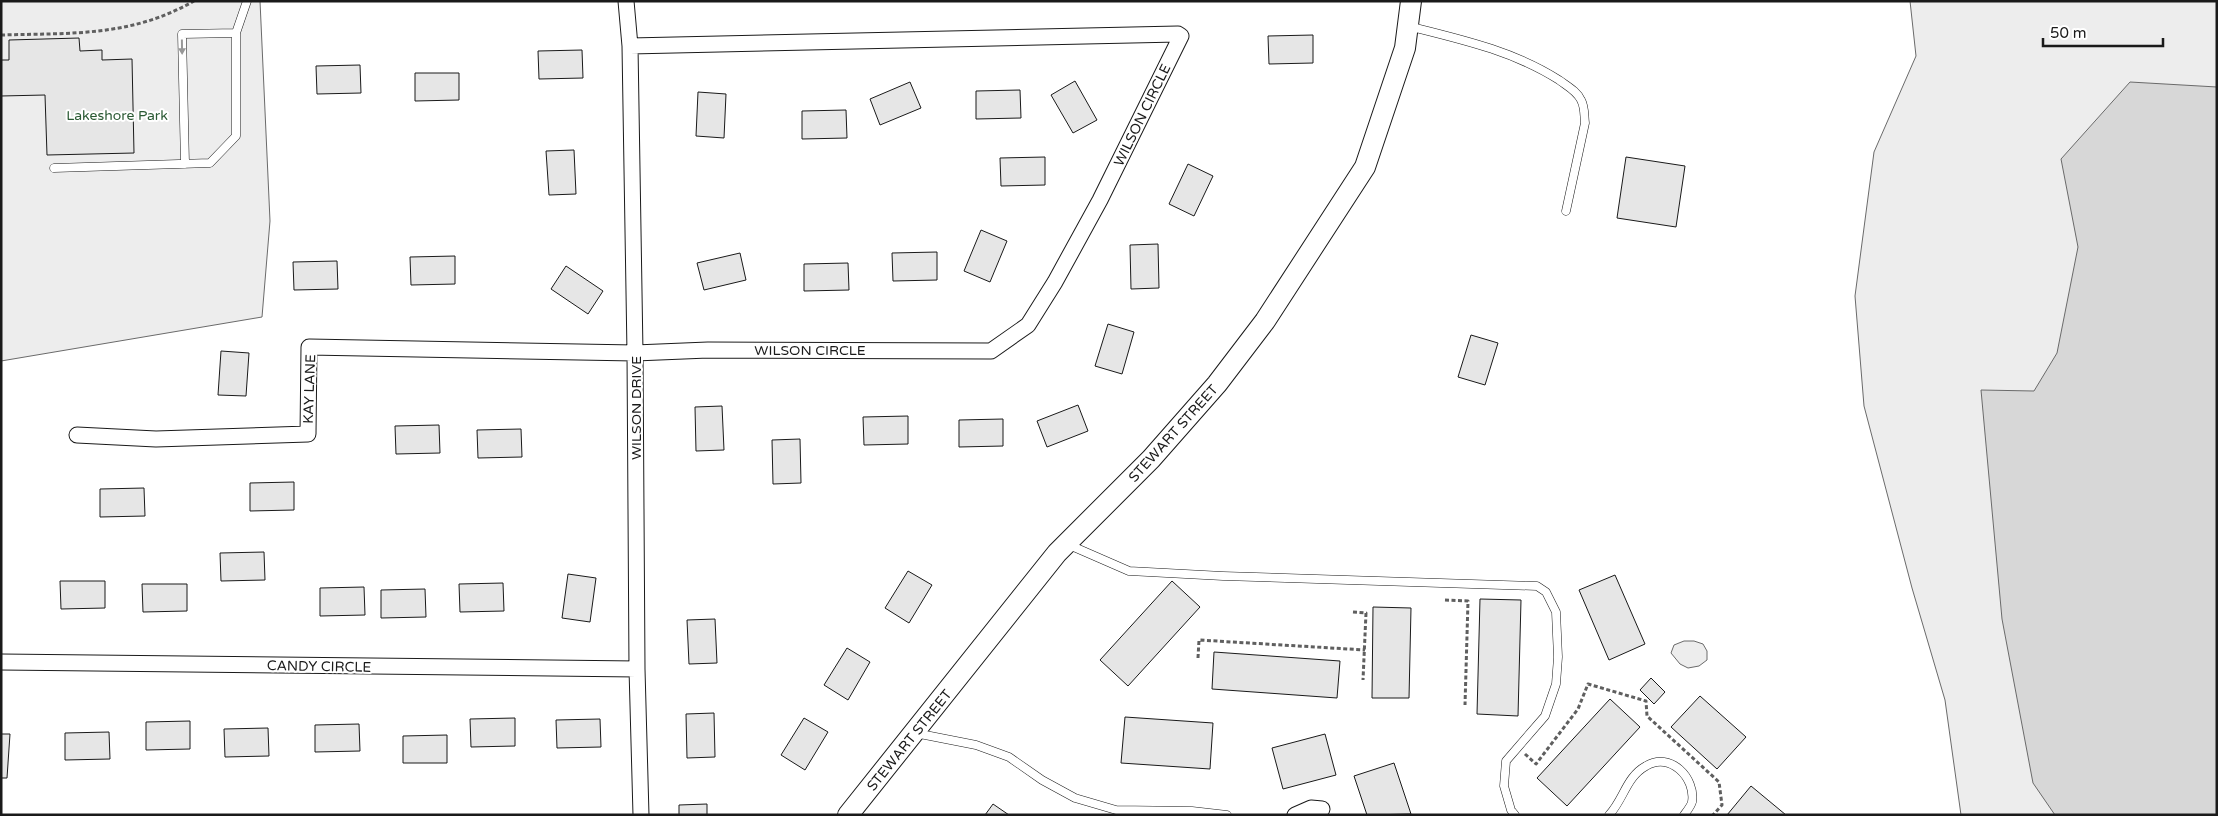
<svg xmlns="http://www.w3.org/2000/svg" width="2218" height="816" viewBox="0 0 2218 816" font-family="'Varela Round',sans-serif">
<style>
.built{fill:#ededed;stroke:#6a6a6a}
.water{fill:#d7d7d7;stroke:#6a6a6a}
.building{fill:#e6e6e6;stroke:#1a1a1a}
.lines{fill:none;stroke-linecap:round;stroke-linejoin:round}
.lane-casing{stroke:#1a1a1a;stroke-width:9}
.street-casing{stroke:#1a1a1a;stroke-width:17}
.secondary-casing{stroke:#1a1a1a;stroke-width:22}
.path{stroke:#5f5f5f;stroke-width:3;stroke-dasharray:4 2.5;stroke-linecap:butt}
.lane{stroke:#fff;stroke-width:8}
.street{stroke:#fff;stroke-width:15}
.secondary{stroke:#fff;stroke-width:20}
.oneway{fill:#989898}
.labels{text-anchor:middle;stroke-width:4;stroke-linejoin:round;paint-order:stroke}
.park-label{font-size:14px;fill:#2b5a34;stroke:#fff}
.street-label{font-size:14px;fill:#1a1a1a;stroke:#fff}
</style>
<rect width="100%" height="100%" fill="#fff"/>
<path class="built" d="M1,1H260L270,221L262,317L1,361Z
M1910,1H2217V815H1961L1945,700L1912,588L1864,406L1855,296L1874,152L1916,56Z
M1684,641H1694L1703,644L1707,651V660L1699,666L1688,668L1680,664L1671,653L1674,645Z"/>
<path class="water" d="M2130,82L2217,87V815H2055L2033,783L2002,619L1981,390L2034,391L2057,353L2078,247L2061,159Z"/>
<path class="building" d="M1313,35V63L1269,64L1268,36Z
M79,38L80,51L102,50V60L132,59L134,153L47,155L45,95L1,96V60H9V40Z
M582,50L583,78L539,79L538,51Z
M360,65L361,93L317,94L316,66Z
M415,73H459V100L415,101Z
M1075,81L1097,120L1073,133L1051,95Z
M910,82L921,108L880,125L870,99Z
M1020,90L1021,118L976,119V91Z
M698,92L726,94L724,138L696,136Z
M846,110L847,138L802,139V111Z
M574,150L576,194L549,195L546,151Z
M1045,157V185L1001,186L1000,158Z
M1626,157L1685,166L1676,227L1617,218Z
M1188,164L1213,176L1194,216L1169,204Z
M981,230L1007,241L990,282L964,271Z
M1158,244L1159,288L1131,289L1130,245Z
M937,252V280L893,281L892,253Z
M740,253L746,280L704,290L697,263Z
M455,256V284L411,285L410,257Z
M337,261L338,289L294,290L293,262Z
M848,263L849,290L804,291V264Z
M566,266L603,291L588,314L551,289Z
M1108,324L1134,332L1122,374L1095,366Z
M1471,335L1498,343L1485,385L1458,377Z
M221,351L249,353L246,396L218,395Z
M1078,405L1088,431L1047,447L1037,421Z
M722,406L724,450L696,451L695,407Z
M908,416V444L864,445L863,417Z
M1003,419V446L959,447V420Z
M439,425L440,453L396,454L395,426Z
M521,429L522,457L478,458L477,430Z
M800,439L801,483L773,484L772,440Z
M294,482V510L250,511V483Z
M144,488L145,516L100,517V489Z
M264,552L265,580L221,581L220,553Z
M908,571L932,585L909,623L885,608Z
M568,574L596,578L590,622L562,618Z
M1615,575L1645,644L1609,660L1579,590Z
M60,581H105V608L61,609Z
M1172,581L1200,607L1128,686L1100,660Z
M503,583L504,611L460,612L459,584Z
M142,584H187V611L143,612Z
M364,587L365,615L320,616V588Z
M425,589L426,617L381,618V590Z
M1480,599L1521,600L1518,716L1477,714Z
M1373,607L1411,608L1409,698H1372Z
M715,619L717,663L689,664L687,620Z
M847,648L870,662L848,700L824,685Z
M1214,652L1340,661L1337,698L1212,689Z
M1651,678L1665,692L1654,704L1640,690Z
M1700,696L1746,737L1717,769L1671,727Z
M1610,699L1640,727L1567,806L1537,778Z
M714,713L715,757L687,758L686,714Z
M1125,717L1213,723L1210,769L1121,763Z
M515,718V746L471,747L470,719Z
M804,718L828,732L805,770L781,755Z
M600,719L601,747L557,748L556,720Z
M190,721V749L146,750V722Z
M359,724L360,751L315,752V725Z
M268,728L269,756L225,757L224,729Z
M109,732L110,759L65,760V733Z
M1,734H10L7,778H1Z
M1325,734L1336,775L1283,789L1272,748Z
M447,735V763H403V736Z
M1394,763L1411,814L1367,815L1354,776Z
M1751,786L1786,815H1727Z
M707,804V815H679V805Z
M993,804L1009,815H985Z"/>
<g class="lines">
<defs>
<path id="lane" d="M1408,26C1460,39 1514,51 1559,80C1567,86 1577,91 1581,100C1585,107 1584,115 1585,123L1566,211
M185,164L182,34L236,33
M54,168L210,163L236,136V33L247,1
M1067,544L1129,571L1223,576L1537,586L1546,592L1556,612L1558,657L1556,684L1545,716L1506,761L1504,786L1511,810L1515,815
M915,733L976,745L1009,757L1042,780L1075,798L1116,810L1192,811L1227,815
M1609,815C1624,799 1626,777 1646,766C1670,751 1696,778 1692,802C1691,806 1687,811 1684,815"/>
<path id="street" d="M626,1L630,46L635,353L637,669L641,815
M77,435L156,439L308,434L309,347L635,353L708,350L991,351L1028,325L1055,282L1100,200L1181,36L1178,34L630,46
M1,662L637,669
M1295,815L1311,808L1322,809"/>
<path id="secondary" d="M848,815L1057,553L1151,459L1217,384L1265,321L1365,167L1405,48L1411,1"/>
</defs>
<use href="#lane" class="lane-casing"/>
<use href="#street" class="street-casing"/>
<use href="#secondary" class="secondary-casing"/>
<path class="path" d="M1,35C71,33 131,37 194,1
M1445,600L1468,601L1465,705
M1353,612L1366,613L1363,680
M1198,658L1199,640L1365,650
M1525,754L1536,764L1578,709L1588,684L1646,701L1647,716L1719,782L1722,805L1713,815"/>
<use href="#lane" class="lane"/>
<use href="#street" class="street"/>
<use href="#secondary" class="secondary"/>
</g>
<defs><path id="oneway-solid" d="M-6-.8H1V-3.2L6.5 0L1 3.2V.8H-6Z" transform="scale(1.25)"/></defs>
<use class="oneway" href="#oneway-solid" transform="translate(182 47) rotate(89)"/>
<g class="labels">
<g class="park-label">
<text x="117" y="120">Lakeshore Park</text>
</g>
<g class="street-label">
<text transform="translate(1142 115) rotate(-64)" y="5">WILSON CIRCLE</text>
<text x="810" y="355">WILSON CIRCLE</text>
<text transform="translate(309 389) rotate(-88)" y="5">KAY LANE</text>
<text transform="translate(636 408) rotate(-90)" y="5">WILSON DRIVE</text>
<text transform="translate(1173 433) rotate(-48)" y="5">STEWART STREET</text>
<text transform="translate(319 666) rotate(1)" y="5">CANDY CIRCLE</text>
<text transform="translate(909 740) rotate(-51)" y="5">STEWART STREET</text>
</g>
</g>
<rect width="2218" height="816" fill="none" stroke="#1a1a1a" stroke-width="5"/>
<path d="M2043 38v8h120v-8" fill="none" stroke="#1a1a1a" stroke-width="2.5"/>
<text x="2050" y="38" font-size="15" fill="#1a1a1a" stroke="#ffffff" stroke-width="4" paint-order="stroke">50 m</text>
</svg>
